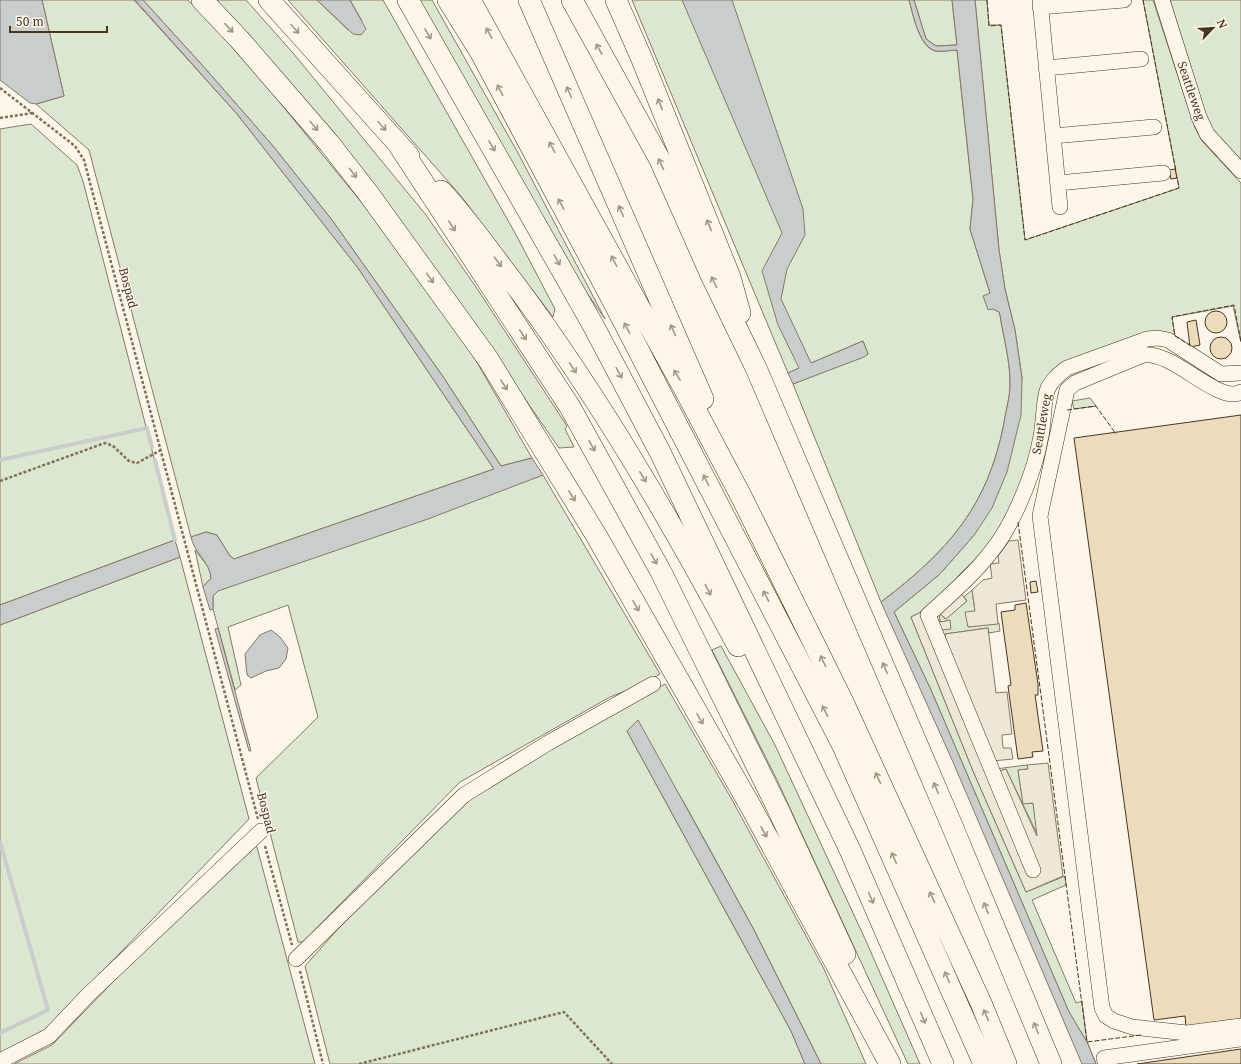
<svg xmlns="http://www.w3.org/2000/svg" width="1241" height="1064" viewBox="0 0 1241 1064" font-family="'Noto Serif',serif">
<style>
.green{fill:#dce7d0;stroke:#887966}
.parking{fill:#ede7d9;stroke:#887966}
.water{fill:#c9cecd;stroke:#887966}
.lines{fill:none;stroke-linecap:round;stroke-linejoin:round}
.stream{stroke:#c9cecd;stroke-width:4}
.building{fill:#ecdcbc;stroke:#4a3520}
.minor-casing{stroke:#4a3520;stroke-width:16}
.highway-casing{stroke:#4a3520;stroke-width:22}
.path{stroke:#7f6f5c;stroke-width:2.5;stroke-dasharray:3 2;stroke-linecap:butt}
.minor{stroke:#fbf6e9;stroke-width:15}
.highway{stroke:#fbf6e9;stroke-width:21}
.fence{stroke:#4a3520;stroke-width:1;stroke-dasharray:5 2;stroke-linecap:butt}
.oneway{stroke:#a29684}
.labels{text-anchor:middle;stroke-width:3;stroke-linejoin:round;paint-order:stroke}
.street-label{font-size:12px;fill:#4a3520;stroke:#fbf6e9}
</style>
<rect width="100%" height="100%" fill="#fbf6e9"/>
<path class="green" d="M42,0H134L237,114L358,268L494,469L234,559L230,556L217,535L206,532L191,537L89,150L36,104L64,96Z
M143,0H188L241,55L398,247L463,338L532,458L501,466L444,378L332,220L273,146L203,66Z
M215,0H246L293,53L426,215L478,290L567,426L565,429L574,447L559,448L507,373Z
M288,0H317L348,30L362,21L350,0H383L514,231L555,309L553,317L461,196Z
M417,0H432L518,153L605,319L562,257Z
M632,0H909C913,14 919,47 935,51C942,52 951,50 957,50L973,199L970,229L990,293L993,309L999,312L1000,315C1003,335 1010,360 1010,381C1011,394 1006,409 1004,423C988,507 947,552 881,602L793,384L868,354L863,341L788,373Z
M914,0H952L957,45L936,46L926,39Z
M975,0H987L989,25H1001L1025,240L1179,188L1143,0H1153L1195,128L1202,141L1241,183V342L1233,306L1172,317L1175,336L1059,366L1047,376C1035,430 1027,489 996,535C987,549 973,561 961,573C947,589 930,609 911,617L973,771L1026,892L1065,876L1066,885L1032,900L1076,1003L1082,1001L1087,1042L1096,1064L1087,1042L1069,1012L931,690L894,612L940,574L975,534L1022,378L1015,330L1005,289L999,250Z
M1170,0H1241V160L1214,131L1208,122Z
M31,124L77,165L83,181L175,540L0,605V129Z
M1090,398L1096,406L1074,409L1072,401Z
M543,475L660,674L643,684L610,697L460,782L303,942H298L256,778L318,717L288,605L228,627L241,685L235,690L213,609V596L217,591Z
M195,550L210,569L211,578L203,587Z
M180,557L249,819L42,1034L0,1055V625Z
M972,590L975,611L968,627L999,623L1000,631L989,633L988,628L945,634L946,643L941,630L950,621L940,622L939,612L945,619L967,601L964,597Z
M721,646L775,745L866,941L920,1064H908L777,780L712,650Z
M665,684L731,798L824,969L866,1064H821L753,928L687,808L671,781L627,731L791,1031L805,1064H330L305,966L337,930L458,807L604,717Z
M1027,765L1028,769L1018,770L1023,803H1033L1038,836L1006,769L997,773L995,769Z
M254,836L315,1064H14L52,1045Z"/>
<path class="parking" d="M1018,540L1026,600L996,604L998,624L968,627L965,612L975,611L972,590L983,580L992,578L990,564L999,563L998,556L1009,541Z
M953,583L967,601L946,619L939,613L940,622L950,620L951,629L941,630L946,643L945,634L988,628L996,693L1007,692L1012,734L1002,735L1003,748H1011L1013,759L992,761L997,772L1006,769L1037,836L1033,803L1023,804L1018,770L1028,769L1027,765L1048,763L1063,876L1026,892L973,771L911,617L919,613Z"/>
<path class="water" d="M0,0H42L64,96L36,104L30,103L0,80Z
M135,0H143L203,66L273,146L332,220L444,378L501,466L532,458L543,475L428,519L218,591L213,596V609L210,610L203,587L211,578C210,562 194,553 191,537L206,532L217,535L230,556L234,559L494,469L358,268L237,114Z
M317,0H350L366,29L361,35L353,34Z
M682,0H732L803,209L805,235L787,269L781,299L811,363L863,341L868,354L864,357L793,384L788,373L799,368L778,325L762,271L782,233Z
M909,0H914L926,39L936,46L957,45L952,0H975L999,250L1005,289L1015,330L1022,378L1021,415L1007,472L992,508L975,534L940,574L894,612L931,690L1069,1012L1087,1042L1096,1064H1082L953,762L881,602C947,552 988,507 1004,423C1006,409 1011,394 1010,381C1010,360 1003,335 1000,315L999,312L993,309L988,310L983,296L990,293L970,229L973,199L957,50C951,50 942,52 936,51C919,47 913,14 909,0Z
M175,540L180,557L0,625V605Z
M218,628L251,751H249L215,629Z
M271,630L280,637L288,648L286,659L279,668L266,671L251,678L247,675L245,654L260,635Z
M638,720L753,928L821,1064H805L791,1031L627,731Z"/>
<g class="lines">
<path class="stream" d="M0,460L147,428L152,447
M155,460L175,540
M0,842L48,1010L0,1033"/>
</g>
<path class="building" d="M1175,169L1177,178L1171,179L1169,170Z
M1205 322a11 11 0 1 1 22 0a11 11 0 1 1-22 0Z
M1196,320L1200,345L1190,347L1187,322Z
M1210 348a11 11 0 1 1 22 0a11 11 0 1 1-22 0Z
M1241,415V1020L1186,1027L1185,1016L1154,1020L1074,438Z
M1036,581L1038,592L1031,593L1030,582Z
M1026,603L1038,684V695H1035L1043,751L1032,752L1033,757L1018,759L1008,686L1011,685L1001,612L1015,610V605Z
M1241,1049V1064H1137Z"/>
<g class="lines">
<defs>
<path id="minor" d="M1040,0L1060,207
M1162,0L1199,117L1207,134L1241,171
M1040,7L1124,0
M1046,68L1141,59
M1053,136L1154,127
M1058,183L1163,173
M1241,392C1218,405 1173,350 1143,355L1075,383L1067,390L1040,516L1102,1008L1106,1016L1114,1021L1132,1027L1187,1033L1241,1026
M1033,870L928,615C960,586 993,558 1012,519C1025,493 1036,465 1041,436C1044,422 1043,405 1047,391C1050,381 1059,374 1067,368L1147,339L1158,338L1168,340L1221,374L1241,373
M296,959L464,795L548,743L653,684
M0,1061L49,1036L88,995L261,831
M1106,1064L1104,1058L1241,1039"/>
<path id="highway" d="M202,0L239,39L329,143L368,193L488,359L596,535L751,807L890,1064
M269,0L409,156
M408,0L593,325L660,452L850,850L943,1064
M448,0L481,53L613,301L843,746L984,1064
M470,0L686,392L741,496L844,704L981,1003L1006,1064
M529,0L703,399
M572,0L660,160L711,275L756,368L953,828L1051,1064
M616,0L641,57L730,277L740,313
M400,147L570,407L661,572L778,809L845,954
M441,191C468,220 490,252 514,283C599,397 671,521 738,646"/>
</defs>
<use href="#minor" class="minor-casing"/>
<use href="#highway" class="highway-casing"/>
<path class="path" d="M0,88L75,146L84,160L258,819
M0,118L32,113
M0,481L105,443L113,446L129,461L137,463L161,450
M265,846L292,945
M300,971L323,1064
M359,1064L564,1012L612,1064"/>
<use href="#minor" class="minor"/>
<use href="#highway" class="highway"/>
<path class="fence" d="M987,0L989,26L1001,25L1025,240L1179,188L1177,177
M1143,0L1176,171
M1191,346L1175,336L1172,317L1234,305L1241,342
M1067,410L1096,406L1116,434
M1018,522L1087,1042L1141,1035"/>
</g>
<defs><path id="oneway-shaft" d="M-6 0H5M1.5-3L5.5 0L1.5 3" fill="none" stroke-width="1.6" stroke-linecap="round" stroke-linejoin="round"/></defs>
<g class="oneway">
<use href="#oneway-shaft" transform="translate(229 28) rotate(47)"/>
<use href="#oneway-shaft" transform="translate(295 29) rotate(48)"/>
<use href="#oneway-shaft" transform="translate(489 33) rotate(-119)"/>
<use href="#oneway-shaft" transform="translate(428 34) rotate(60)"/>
<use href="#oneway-shaft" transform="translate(599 49) rotate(-119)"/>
<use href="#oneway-shaft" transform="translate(500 90) rotate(-118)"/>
<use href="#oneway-shaft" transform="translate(569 92) rotate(-114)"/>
<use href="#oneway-shaft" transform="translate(660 104) rotate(-112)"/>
<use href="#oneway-shaft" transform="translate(314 126) rotate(49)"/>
<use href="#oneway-shaft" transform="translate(382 126) rotate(48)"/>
<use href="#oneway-shaft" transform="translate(492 146) rotate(60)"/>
<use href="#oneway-shaft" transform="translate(552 147) rotate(-118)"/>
<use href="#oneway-shaft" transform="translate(661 164) rotate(-115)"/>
<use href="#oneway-shaft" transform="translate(353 173) rotate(52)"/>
<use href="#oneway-shaft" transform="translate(561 204) rotate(-118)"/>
<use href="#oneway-shaft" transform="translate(621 211) rotate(-114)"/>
<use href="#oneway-shaft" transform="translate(709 225) rotate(-112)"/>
<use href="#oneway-shaft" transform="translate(452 226) rotate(57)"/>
<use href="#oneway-shaft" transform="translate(557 260) rotate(60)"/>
<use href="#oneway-shaft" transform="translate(614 261) rotate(-118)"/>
<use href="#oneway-shaft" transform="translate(498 262) rotate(53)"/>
<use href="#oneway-shaft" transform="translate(430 278) rotate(54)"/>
<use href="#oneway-shaft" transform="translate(714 282) rotate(-116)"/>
<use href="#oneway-shaft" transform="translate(627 328) rotate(-117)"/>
<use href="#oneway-shaft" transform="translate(673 330) rotate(-114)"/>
<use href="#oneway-shaft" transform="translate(523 335) rotate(57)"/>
<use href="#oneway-shaft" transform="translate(573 368) rotate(56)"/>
<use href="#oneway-shaft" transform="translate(619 373) rotate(62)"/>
<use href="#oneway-shaft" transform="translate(677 375) rotate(-121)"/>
<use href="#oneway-shaft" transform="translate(504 385) rotate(58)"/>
<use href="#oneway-shaft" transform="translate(592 446) rotate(61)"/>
<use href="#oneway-shaft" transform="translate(643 477) rotate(58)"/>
<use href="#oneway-shaft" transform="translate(706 480) rotate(-117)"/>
<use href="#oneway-shaft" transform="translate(572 496) rotate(58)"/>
<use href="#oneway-shaft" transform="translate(654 559) rotate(61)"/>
<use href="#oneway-shaft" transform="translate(708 590) rotate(62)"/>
<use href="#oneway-shaft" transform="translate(766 596) rotate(-117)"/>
<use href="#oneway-shaft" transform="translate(636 606) rotate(60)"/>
<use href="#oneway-shaft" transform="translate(823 661) rotate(-116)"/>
<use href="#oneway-shaft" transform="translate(885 668) rotate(-113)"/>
<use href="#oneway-shaft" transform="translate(825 711) rotate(-117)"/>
<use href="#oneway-shaft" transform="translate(700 719) rotate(60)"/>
<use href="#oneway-shaft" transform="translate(878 778) rotate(-115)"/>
<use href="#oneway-shaft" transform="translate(936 788) rotate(-113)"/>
<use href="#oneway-shaft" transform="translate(764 832) rotate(61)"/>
<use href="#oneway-shaft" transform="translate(894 858) rotate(-114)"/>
<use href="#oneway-shaft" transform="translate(932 897) rotate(-115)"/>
<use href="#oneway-shaft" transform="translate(871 898) rotate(66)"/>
<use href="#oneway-shaft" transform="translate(986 908) rotate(-112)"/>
<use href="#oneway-shaft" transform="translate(947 977) rotate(-114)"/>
<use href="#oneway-shaft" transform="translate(986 1015) rotate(-113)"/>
<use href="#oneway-shaft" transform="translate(923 1018) rotate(67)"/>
<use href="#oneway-shaft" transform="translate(1036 1028) rotate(-112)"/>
</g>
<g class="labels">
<g class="street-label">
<text transform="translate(1191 91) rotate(71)" y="4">Seattleweg</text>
<text transform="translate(128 288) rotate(75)" y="4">Bospad</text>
<text transform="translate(1042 424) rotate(-80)" y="4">Seattleweg</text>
<text transform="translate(266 813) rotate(76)" y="4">Bospad</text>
</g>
</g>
<g transform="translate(1213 28) rotate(65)" stroke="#fbf6e9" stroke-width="3" paint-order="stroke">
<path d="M0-3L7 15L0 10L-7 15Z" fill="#4a3520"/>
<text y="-6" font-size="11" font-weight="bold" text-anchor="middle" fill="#4a3520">N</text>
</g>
<path d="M10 26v6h97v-6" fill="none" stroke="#4a3520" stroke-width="2"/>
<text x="16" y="26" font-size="12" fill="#4a3520" stroke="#fbf6e9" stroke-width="3" paint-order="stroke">50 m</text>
</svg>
